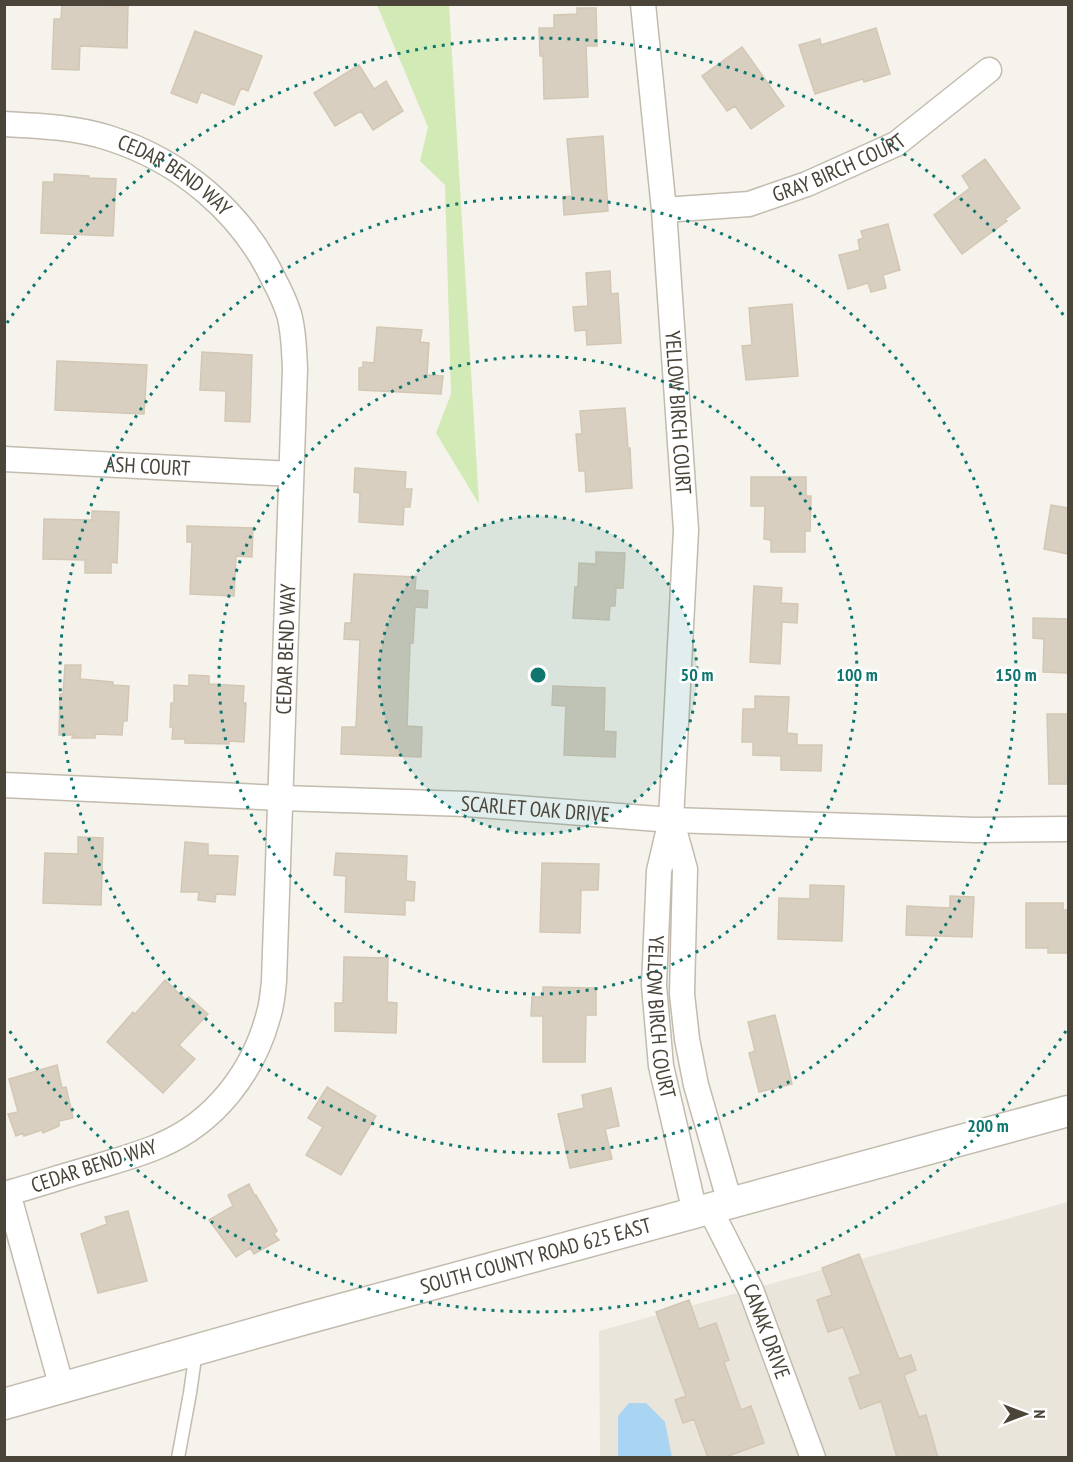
<svg xmlns="http://www.w3.org/2000/svg" width="1073" height="1462" viewBox="0 0 1073 1462" font-family="'PT Sans Narrow',sans-serif">
<style>
.residential{fill:#eae5da}
.green{fill:#d2eab5}
.water{fill:#a9d4f2}
.building{fill:#d8cfc1;stroke:#d3c7b4;stroke-width:1.5}
.lines{fill:none;stroke-linecap:round;stroke-linejoin:round}
.service-casing{stroke:#c2bbae;stroke-width:15}
.minor-casing{stroke:#c2bbae;stroke-width:27}
.tertiary-casing{stroke:#c2bbae;stroke-width:33}
.service{stroke:#fff;stroke-width:12}
.minor{stroke:#fff;stroke-width:24}
.tertiary{stroke:#fff;stroke-width:30}
.ring{fill:none;stroke:#0f766e;stroke-width:3;stroke-dasharray:3 6}
.labels{text-anchor:middle;stroke-width:5;stroke-linejoin:round;paint-order:stroke}
.street-label{font-size:21px;fill:#4b4439;stroke:#fff}
.centre{fill:#0f766e;stroke:#fff;stroke-width:3}
.ring-label{font-size:18px;text-anchor:middle;font-weight:bold;fill:#0f766e;stroke:#fff;stroke-width:5;stroke-linejoin:round;paint-order:stroke}
</style>
<rect width="100%" height="100%" fill="#f6f3ec"/>
<path class="residential" d="M1068,1202V1457H600L599,1331Z"/>
<path class="green" d="M377,5H449L479,504L436,433L451,394L445,185L420,161L428,127Z"/>
<path class="water" d="M629,1403H646L665,1422L672,1457H618V1416Z"/>
<path class="building" d="M62,4L128,6L127,48L80,46L79,70L52,69L54,19H61Z
M577,8H596L597,46H586L588,97L544,99L543,56H540L539,28H554V15L577,14Z
M876,28L890,74L864,82L863,79L815,94L799,45L820,39L821,45Z
M195,31L262,56L248,91L241,88L234,105L201,92L197,103L171,93Z
M742,47L784,106L751,129L735,106L727,111L702,76Z
M359,65L374,89L386,81L403,111L373,130L361,111L335,126L314,93Z
M603,136L608,211L564,215L563,197L572,196L567,139Z
M985,159L1020,208L1005,219L1007,221L962,254L934,215L970,188L962,176Z
M54,174L89,176V178L116,179L113,236L41,233L43,182H54Z
M888,224L900,270L883,275L886,288L871,292L868,283L848,289L839,255L860,250L858,240L863,238L861,231Z
M610,271L611,294L618,293L621,343L587,345L586,330L575,331L573,307L588,306L586,273Z
M792,304L798,376L746,380L742,346L752,345L749,308Z
M377,327L422,330L420,342L429,343L427,375L443,376L441,394L359,390V368L363,367V362L374,363Z
M202,352L252,355L250,422L225,421L226,391L200,390Z
M57,361L147,365L144,414L55,410Z
M625,408L628,448H630L632,488L586,492L585,471H579L576,434H582L580,411Z
M355,468L406,472L405,489H412L410,507H404L403,525L359,522L360,493L354,492Z
M751,477H806V496H811L810,531H805V552H771V540L764,539L765,506H751Z
M1051,505L1068,508V554L1044,549Z
M92,511L119,512L117,563L111,562V573H85V560L43,559L44,519L92,520Z
M187,526L253,528L252,557L236,556L234,596L190,594L192,542H187Z
M596,552L625,553L623,588H616L615,606H610L609,620L573,618L575,587H578L579,563L596,564Z
M354,574L416,577L415,590L428,591L427,608L415,607L413,643H410L407,726L422,727L421,757L341,754L342,727H356L360,640L344,639L345,623H351Z
M754,586L782,588L781,603L798,604L797,623L782,622L780,664L750,662Z
M1033,618L1068,619V673L1043,672L1044,639L1033,638Z
M65,665H81L80,679L113,682V685L129,686L127,721H123L122,735L95,734V738H72L73,735H59L60,694H63Z
M189,675L209,676V684L244,686L243,703H246L244,742L229,741V744L185,743V739H172L173,727H170L171,703H174V685L189,686Z
M553,686L605,688L604,731L616,732L615,757L564,755L566,706L552,705Z
M755,696L789,697L787,733L797,734V745H822L821,771L781,770V756L753,755V742H742L743,709H755Z
M1047,714H1068V784H1049Z
M78,837L103,838L101,905L43,903L45,853L78,854Z
M185,842L208,844V855L238,856L235,895L216,894L215,902L198,900L199,892H181Z
M336,853L407,856L406,881L415,882L414,901L405,900V915L345,912L346,876L334,875Z
M542,863L599,864L598,890H581L580,933L540,932Z
M810,885L844,886L842,941L778,939L779,898L810,899Z
M950,896L974,897L972,937L906,935L907,906L950,908Z
M1026,903H1063V910H1068V953H1048V948H1026Z
M344,957L388,958L387,1002L397,1003L396,1033L335,1031V1003H343Z
M165,980L186,1000L189,997L208,1014L179,1045L195,1059L163,1093L107,1042L133,1012L135,1014Z
M543,987L596,988V1015H586L585,1062H543V1016H531L532,997H543Z
M775,1015L792,1084L759,1092L749,1053L755,1051L748,1022Z
M57,1065L62,1088L66,1087L73,1118L59,1121V1126L43,1133L42,1130L24,1136L23,1133L16,1136L8,1114L18,1112L9,1079Z
M327,1087L376,1116L341,1175L306,1155L323,1127L308,1118Z
M611,1088L619,1126L605,1129L612,1159L570,1168L558,1114L584,1108L582,1095Z
M249,1184L255,1196L256,1195L277,1231L274,1234L279,1240L254,1254L250,1248L236,1257L209,1220L233,1206L228,1195Z
M128,1211L147,1281L98,1293L81,1234L107,1224L105,1217Z
M859,1254L899,1359L911,1355L916,1370L904,1375L919,1417L926,1415L938,1458H897L881,1401L860,1409L849,1378L861,1374L843,1327L828,1332L817,1300L832,1295L822,1268Z
M689,1300L699,1329L716,1323L729,1360L724,1362L741,1410L751,1406L764,1443L723,1458H708L694,1419L683,1423L675,1400L686,1396L656,1312Z"/>
<g class="lines">
<defs>
<path id="service" d="M178,1458L190,1393L196,1351"/>
<g id="minor">
<path id="s1" d="M643,4L664,210L686,530L671,820L659,871L654,985L661,1066L695,1213"/>
<path id="s2" d="M4,124C40,126 75,127 109,138C181,161 242,212 274,280C280,291 285,302 289,314C294,332 294,350 295,369L274,981C273,992 272,1005 268,1017C253,1072 215,1122 161,1145C139,1155 115,1161 92,1168C63,1176 34,1186 4,1194"/>
<path id="s3" d="M664,210L749,204L807,184L896,144L989,70"/>
<path id="s4" d="M4,459L291,474"/>
<path id="s5" d="M4,785L281,798L467,804L671,820L976,830L1068,829"/>
<path d="M672,822L685,869L682,994L687,1039L696,1085L730,1203"/>
<path d="M8,1193L62,1388"/>
<path id="s6" d="M710,1209L751,1290L813,1458"/>
</g>
<g id="tertiary">
<path id="s7" d="M4,1404L305,1319L1068,1111"/>
</g>
</defs>
<use href="#service" class="service-casing"/>
<use href="#minor" class="minor-casing"/>
<use href="#tertiary" class="tertiary-casing"/>
<use href="#service" class="service"/>
<use href="#minor" class="minor"/>
<use href="#tertiary" class="tertiary"/>
</g>
<circle cx="538" cy="675" r="159" fill="#0f766e" fill-opacity=".12"/>
<g class="ring">
<circle cx="538" cy="675" r="159"/>
<circle cx="538" cy="675" r="319"/>
<circle cx="538" cy="675" r="478"/>
<path d="M1066 1031A637 637 0 0 1 7 1027M7 323A637 637 0 0 1 1066 319"/>
</g>
<g class="labels">
<g class="street-label">
<text dy="7" stroke="none"><textPath href="#s3" startOffset="182">GRAY BIRCH COURT</textPath></text>
<text dy="7" stroke="none"><textPath href="#s2" startOffset="182">CEDAR BEND WAY</textPath></text>
<text dy="7" stroke="none"><textPath href="#s1" startOffset="410">YELLOW BIRCH COURT</textPath></text>
<text dy="7" stroke="none"><textPath href="#s4" startOffset="144">ASH COURT</textPath></text>
<text transform="translate(286 649) rotate(-88)" y="7">CEDAR BEND WAY</text>
<text dy="7" stroke="none"><textPath href="#s5" startOffset="532">SCARLET OAK DRIVE</textPath></text>
<text dy="7" stroke="none"><textPath href="#s1" startOffset="1017">YELLOW BIRCH COURT</textPath></text>
<text transform="translate(94 1166) rotate(-18)" y="7">CEDAR BEND WAY</text>
<text dy="7" stroke="none"><textPath href="#s7" startOffset="552">SOUTH COUNTY ROAD 625 EAST</textPath></text>
<text dy="7" stroke="none"><textPath href="#s6" startOffset="135">CANAK DRIVE</textPath></text>
</g>
</g>
<circle cx="538" cy="675" r="9" class="centre"/>
<g class="ring-label">
<text x="697" y="681">50 m</text>
<text x="857" y="681">100 m</text>
<text x="1016" y="681">150 m</text>
<text x="988" y="1132">200 m</text>
</g>
<rect width="1073" height="1462" fill="none" stroke="#4b4439" stroke-width="12"/>
<g transform="translate(1025 1414) rotate(90)" stroke="#ffffff" stroke-width="4.5" paint-order="stroke">
<path d="M0-4.5L10 22L0 15L-10 22Z" fill="#4b4439"/>
<text y="-9" font-size="16" font-weight="bold" text-anchor="middle" fill="#4b4439">N</text>
</g>
</svg>
